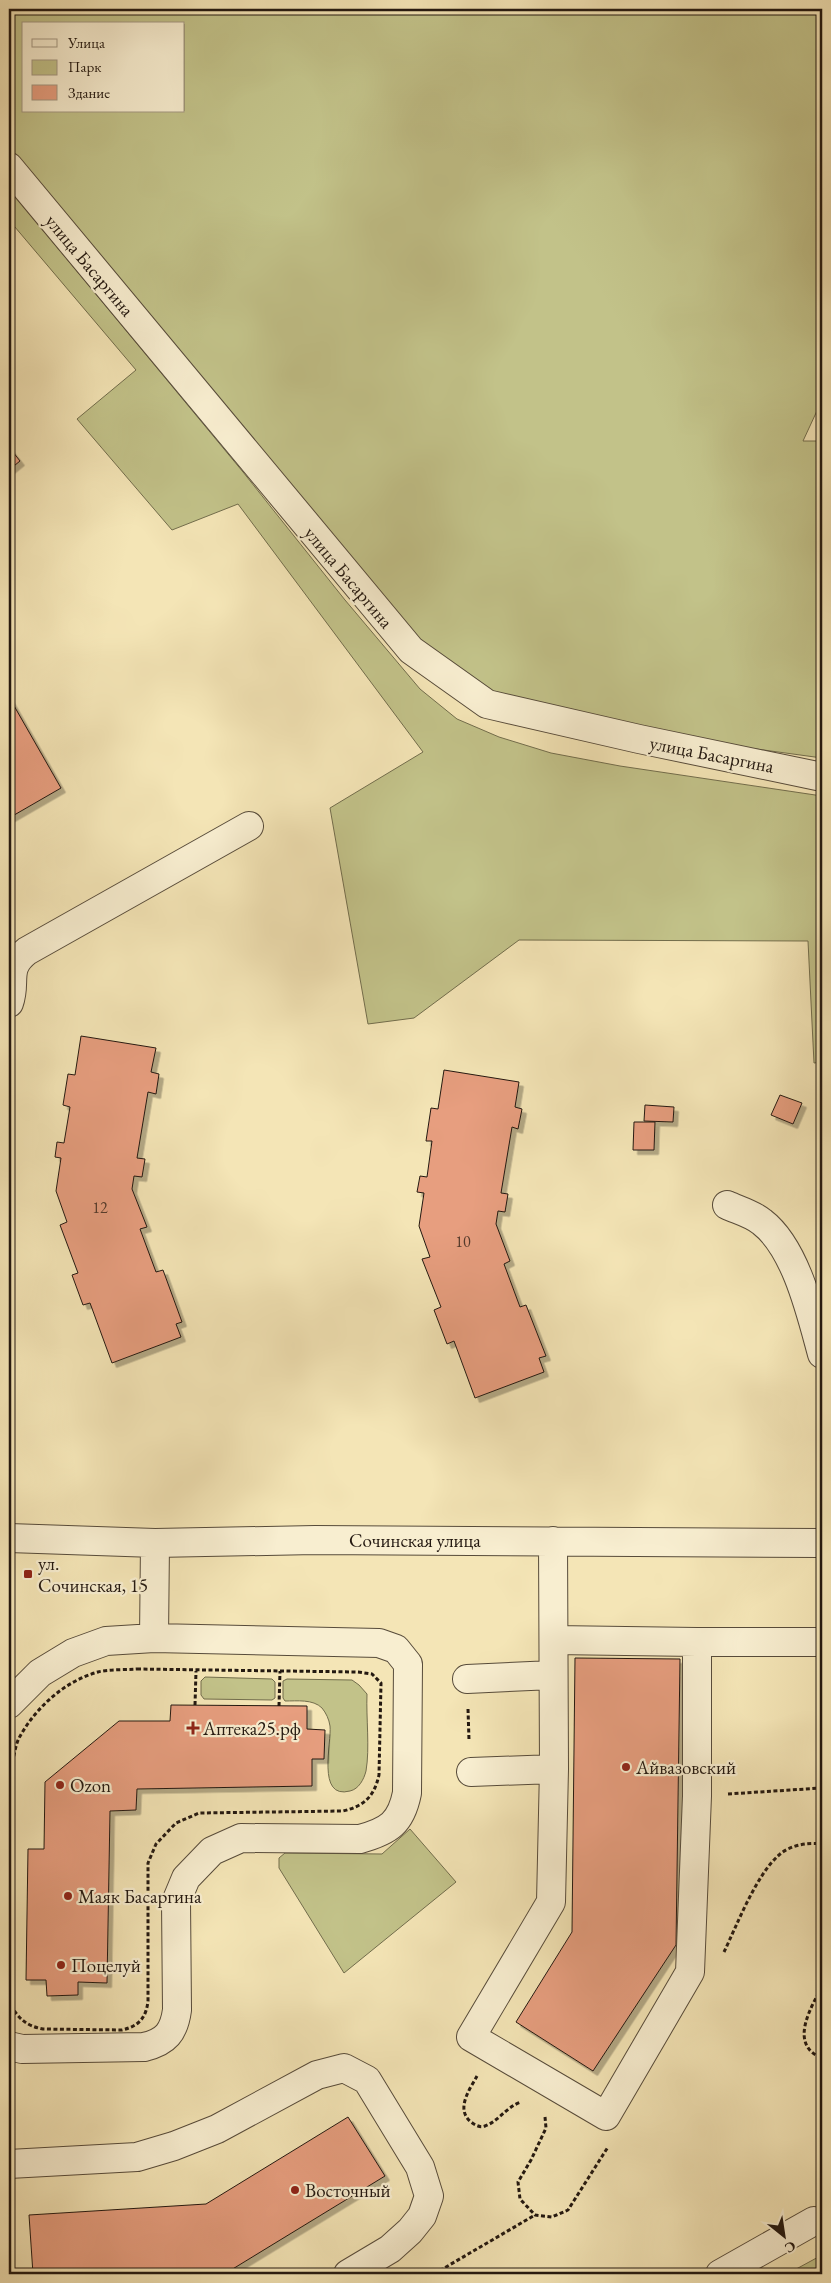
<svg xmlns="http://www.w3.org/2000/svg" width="831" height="2283" viewBox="0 0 831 2283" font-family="'EB Garamond',serif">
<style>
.green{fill:#c2c289;stroke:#726d4c;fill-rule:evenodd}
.building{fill:#e79e7f;stroke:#231810;filter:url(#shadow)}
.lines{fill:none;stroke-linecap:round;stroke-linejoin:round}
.minor-casing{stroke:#574b3a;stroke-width:30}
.path{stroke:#231810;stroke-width:3;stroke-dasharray:4 2.5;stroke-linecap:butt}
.minor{stroke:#f8eed0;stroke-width:28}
.poi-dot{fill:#8f2418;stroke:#f8eed0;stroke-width:2}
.labels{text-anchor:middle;stroke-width:4.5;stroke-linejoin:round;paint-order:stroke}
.number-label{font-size:16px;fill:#543a2c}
.street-label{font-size:19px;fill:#231810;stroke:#f8eed0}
.poi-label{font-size:19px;fill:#231810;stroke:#f8eed0;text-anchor:start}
</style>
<defs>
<filter id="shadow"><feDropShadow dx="4.5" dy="4.5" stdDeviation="0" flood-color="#0004"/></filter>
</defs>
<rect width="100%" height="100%" fill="#f4e5b6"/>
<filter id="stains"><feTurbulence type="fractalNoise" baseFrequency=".004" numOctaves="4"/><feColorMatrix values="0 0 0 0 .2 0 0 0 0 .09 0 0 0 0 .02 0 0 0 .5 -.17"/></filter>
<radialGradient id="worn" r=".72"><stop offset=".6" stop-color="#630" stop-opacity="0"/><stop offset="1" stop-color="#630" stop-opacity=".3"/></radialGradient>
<path class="green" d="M9,9H822V400L803,441H822V758L603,728L491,691L425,653L9,171ZM24,24H184V111H24Z
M9,189L243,472L345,600L420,689L457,719L499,737L551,753L620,766L822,796V1062L814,1063L808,941L519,940L414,1018L368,1024L330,808L423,752L238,504L172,530L77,419L136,370L9,220Z
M205,1677L272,1679L275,1682V1698L272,1700L204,1699L201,1695V1681Z
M287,1679L352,1680L359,1685L367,1694C366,1718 370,1748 366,1771C364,1779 359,1789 350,1791C316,1800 332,1742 330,1726C329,1719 326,1713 322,1708C313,1699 297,1701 285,1701L283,1698V1681Z
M410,1829L456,1882L344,1973L279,1868V1858L285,1853L382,1854Z
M822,2255V2274H787Z"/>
<path class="building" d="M9,447L20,461L9,470Z
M9,697L61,788L9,818Z
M81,1036L156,1048L151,1072L159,1074L156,1094L148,1092L137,1158L145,1159L142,1177L134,1176L132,1189L147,1227L140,1229L156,1272L163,1270L182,1322L176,1324L181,1337L112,1363L90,1303L83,1305L72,1275L78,1273L60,1225L67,1222L56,1191L61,1158L55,1157L57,1142L64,1143L70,1107L63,1105L68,1074L75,1075Z
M444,1070L519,1082L515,1107L522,1109L518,1129L512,1127L501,1193L508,1194L505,1212L498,1211L496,1224L510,1261L504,1264L520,1307L526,1305L546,1356L539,1358L544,1372L475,1398L454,1341L447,1344L434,1310L441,1307L422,1259L430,1257L419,1226L424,1193L417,1192L420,1176L427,1177L432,1141H426L431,1108L438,1109Z
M780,1095L802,1103L793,1124L771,1115Z
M645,1105L674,1107L673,1122L644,1121Z
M634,1122H655L654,1150H633Z
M818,1140H822V1164H817Z
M575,1658L680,1659L676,1945L593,2071L516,2022L572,1932Z
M171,1705L307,1706V1729L325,1730L324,1759H312V1786L137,1789L136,1810L110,1811L107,1983L78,1982V1995L47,1996L46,1980H26L28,1849H44L45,1782L119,1721H170Z
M348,2117L385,2176L231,2270L179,2274H33L29,2215L206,2204Z"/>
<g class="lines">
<defs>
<path id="minor" d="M9,167L411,650L487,704L639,739L822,777
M9,1003C17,981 4,969 27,951L249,826
M727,1205C738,1210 753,1214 762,1222C796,1248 811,1314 822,1354
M9,1538L155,1543L315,1540L822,1543
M553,1541L554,1769L551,1902L471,2037L606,2116L690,1972L697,1796V1642L554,1640
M154,1638L155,1543
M697,1642H822
M467,1679L553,1675
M9,1704L40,1673L73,1653L106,1641L154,1638L379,1643L396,1649L408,1664L407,1793C401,1823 389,1831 360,1839L241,1838L212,1851L186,1878L176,1902L177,2010C174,2032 166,2042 144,2047L22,2049L9,2046
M471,1772L554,1769
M9,2164L137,2157L174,2146L217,2129L317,2075L344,2068L367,2080L420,2167L429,2196L422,2216L410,2231L390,2249L348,2274
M720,2274L814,2221"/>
</defs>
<use href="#minor" class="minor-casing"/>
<path class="path" d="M137,1669L358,1672L372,1674L381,1683L379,1775C374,1797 364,1806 343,1811L199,1813L176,1823L156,1844L148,1863V2001C146,2018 139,2026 122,2030L43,2029C26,2026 18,2018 10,2004L11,1768C14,1758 15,1746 19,1738C36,1707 65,1681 98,1672C110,1669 125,1670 137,1669Z
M195,1705L196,1671
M279,1706L280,1671
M468,1709L469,1740
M728,1794L822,1788
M724,1952C737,1925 756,1875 779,1855C790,1845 808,1842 822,1844
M822,1987C811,2007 788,2045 822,2058
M477,2076C470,2089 455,2109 471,2122C475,2125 480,2128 485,2126C499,2121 506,2107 521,2102
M545,2117L546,2128L531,2160L518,2182L520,2199L535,2215L552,2217L568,2210L608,2147
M434,2274L535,2215"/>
<use href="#minor" class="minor"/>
</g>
<g class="poi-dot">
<rect x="23" y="1569" width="10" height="10" rx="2.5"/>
<path d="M190.5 1720.5h5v5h5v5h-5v5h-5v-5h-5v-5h5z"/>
<circle cx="626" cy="1767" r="5"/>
<circle cx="60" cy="1785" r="5"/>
<circle cx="68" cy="1896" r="5"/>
<circle cx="61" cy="1965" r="5"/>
<circle cx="295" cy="2190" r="5"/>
</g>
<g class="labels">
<g class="number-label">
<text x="100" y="1213">12</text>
<text x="463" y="1247">10</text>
</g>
<g class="street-label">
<text transform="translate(90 265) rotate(50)" y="7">улица Басаргина</text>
<text transform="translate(349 577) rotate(50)" y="7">улица Басаргина</text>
<text transform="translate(712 754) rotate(11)" y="7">улица Басаргина</text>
<text x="415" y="1547">Сочинская улица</text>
</g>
<g class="poi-label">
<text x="38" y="1570">ул.<tspan x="38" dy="22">Сочинская, 15</tspan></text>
<text x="203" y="1735">Аптека25.рф</text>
<text x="636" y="1774">Айвазовский</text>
<text x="70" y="1792">Ozon</text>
<text x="78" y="1903">Маяк Басаргина</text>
<text x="71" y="1972">Поцелуй</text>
<text x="305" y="2197">Восточный</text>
</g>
</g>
<rect width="831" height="2283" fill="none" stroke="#f4e5b6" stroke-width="30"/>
<rect x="10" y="10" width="811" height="2263" fill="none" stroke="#231810" stroke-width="2.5"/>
<rect x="15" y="15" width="801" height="2253" fill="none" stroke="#231810"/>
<rect x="22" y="22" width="162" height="90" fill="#f8eed0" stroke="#a39883"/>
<rect x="32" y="39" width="25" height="8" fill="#f8eed0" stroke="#a39883"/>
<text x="68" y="48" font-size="15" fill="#231810">Улица</text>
<rect x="32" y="60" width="25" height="15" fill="#c2c289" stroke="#a39883"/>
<text x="68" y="72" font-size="15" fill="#231810">Парк</text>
<rect x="32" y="85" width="25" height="15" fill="#e79e7f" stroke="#a39883"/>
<text x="68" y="98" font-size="15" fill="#231810">Здание</text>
<g transform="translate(784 2236) rotate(150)" stroke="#f8eed0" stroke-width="4" paint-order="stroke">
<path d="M0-4L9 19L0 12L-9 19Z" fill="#231810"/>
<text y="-8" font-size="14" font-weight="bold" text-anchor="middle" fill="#231810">С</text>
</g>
<rect width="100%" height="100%" filter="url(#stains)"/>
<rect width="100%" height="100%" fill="url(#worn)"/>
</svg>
